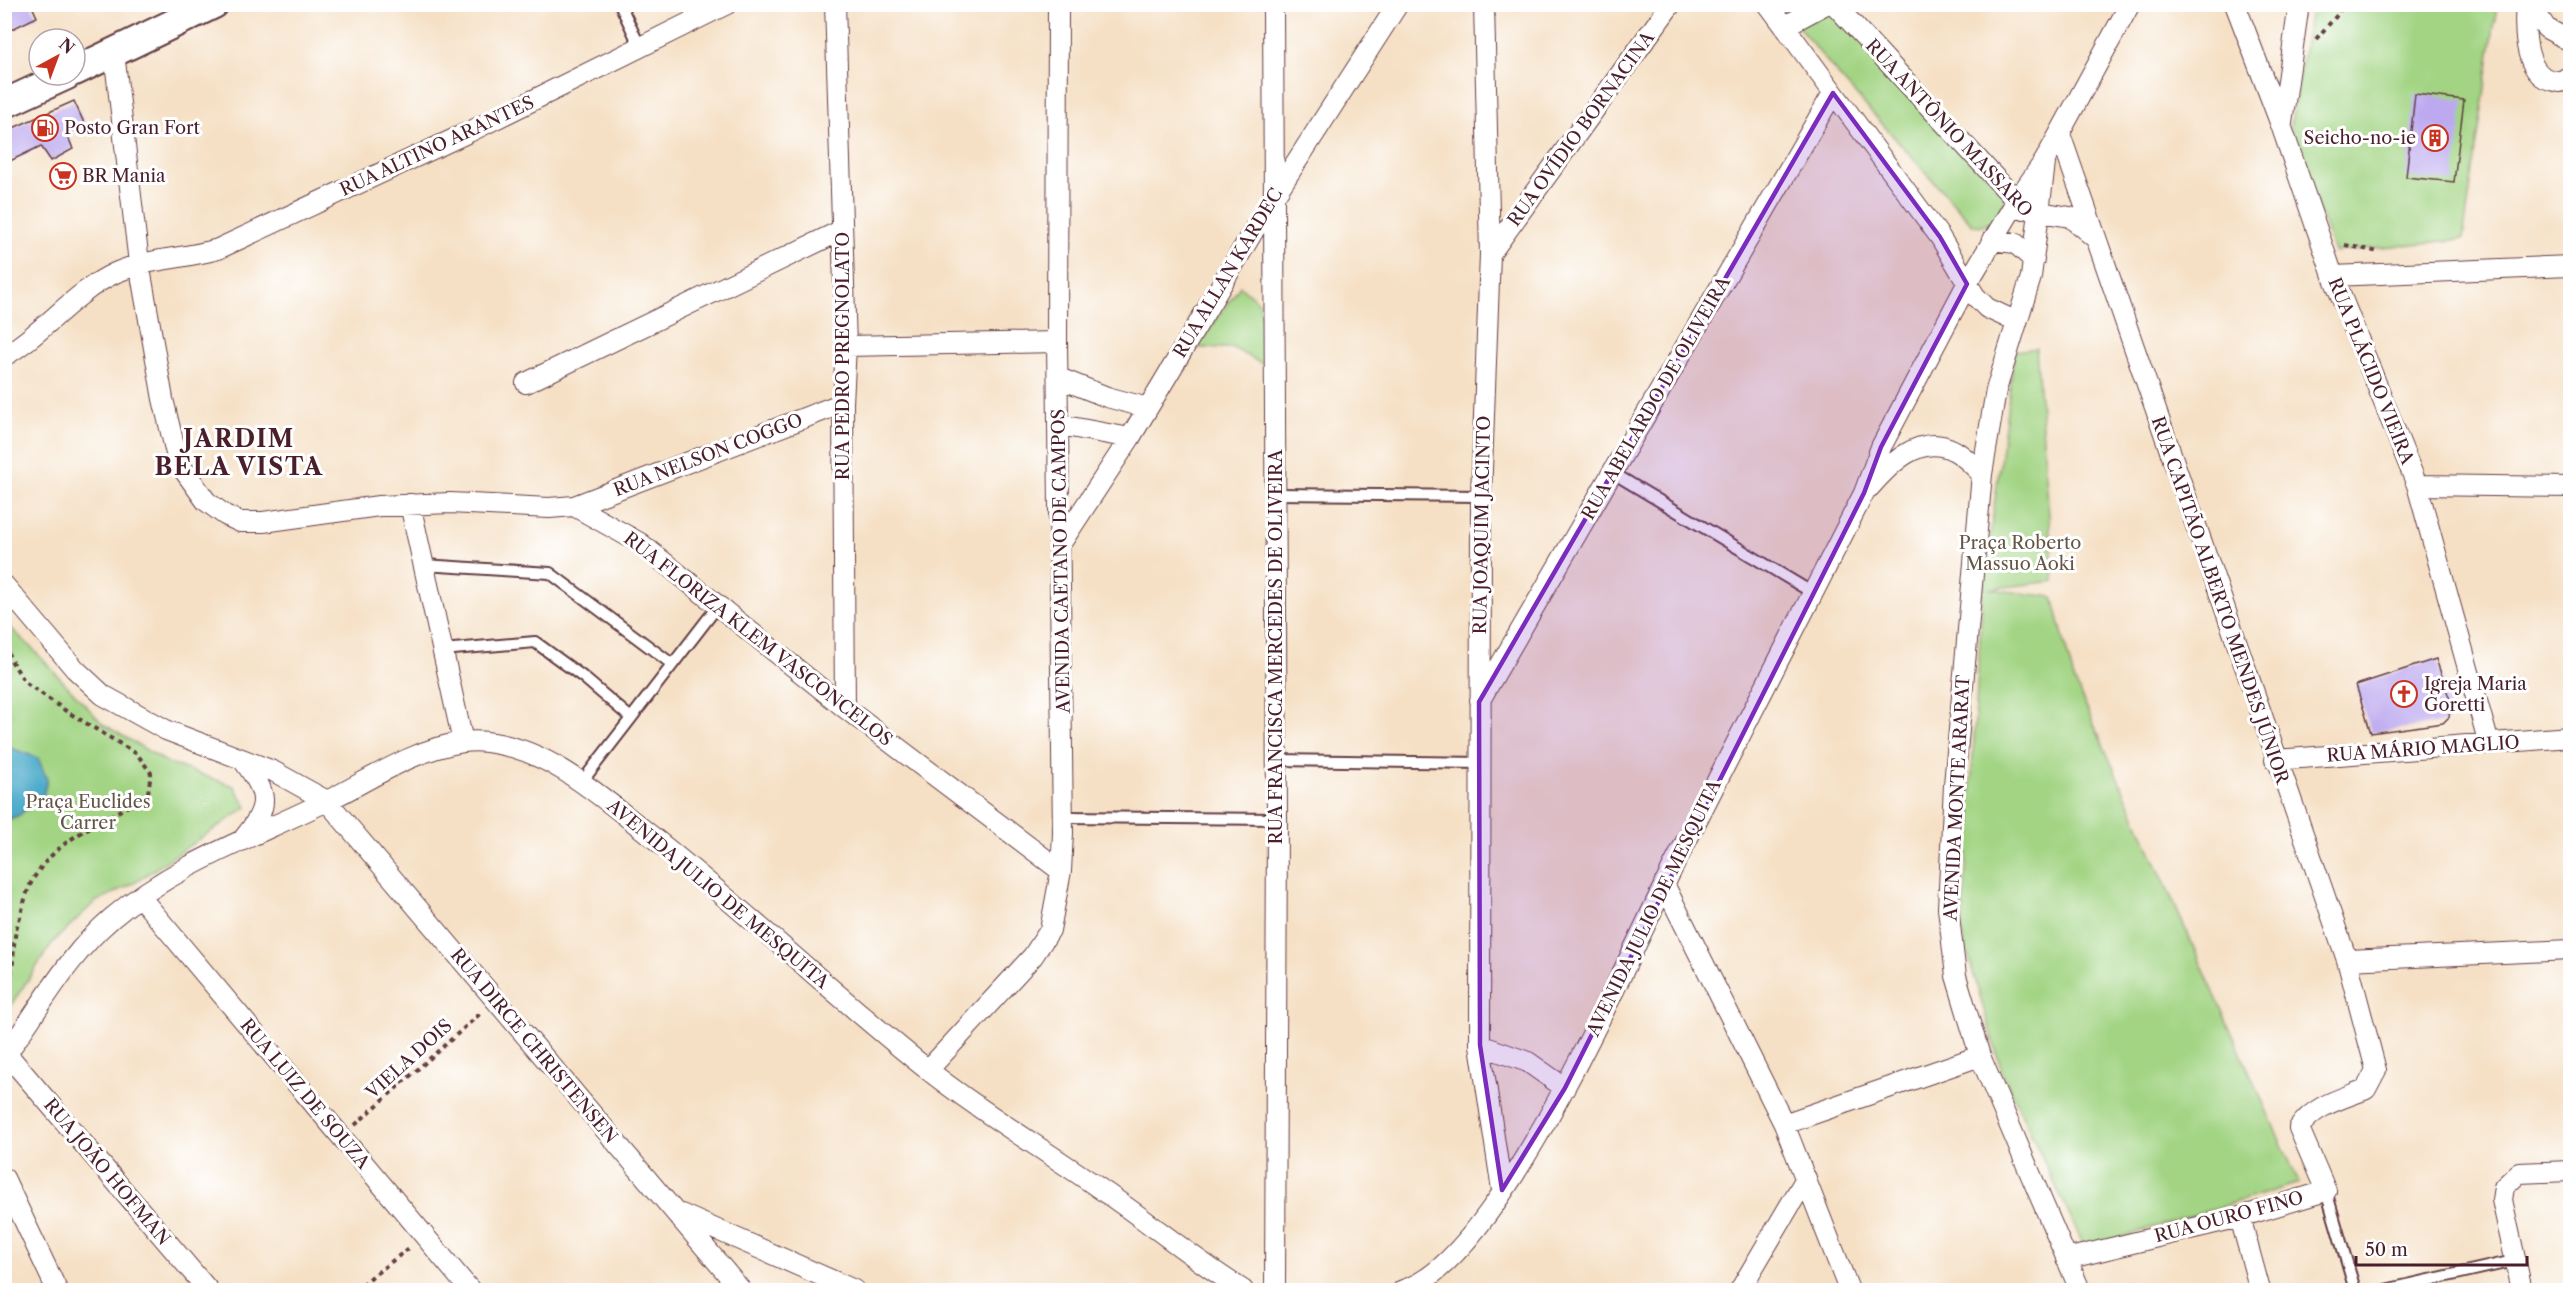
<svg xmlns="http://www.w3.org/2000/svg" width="2575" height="1295" viewBox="0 0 2575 1295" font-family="'Libre Caslon Text',serif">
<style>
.green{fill:#a2d483;stroke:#767a57;stroke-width:1.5}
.water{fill:#4dabcb;stroke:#4c657b;stroke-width:1.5}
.building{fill:#bca9ef}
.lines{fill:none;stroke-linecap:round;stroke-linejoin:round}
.service-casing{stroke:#643c42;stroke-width:14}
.minor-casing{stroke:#643c42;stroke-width:22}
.secondary-casing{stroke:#643c42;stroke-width:32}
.path{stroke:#643c42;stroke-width:4;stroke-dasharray:4.5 4.5;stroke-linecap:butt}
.service{stroke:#fff;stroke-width:10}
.minor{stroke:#fff;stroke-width:20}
.secondary{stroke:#fff;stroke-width:28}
.marked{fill:#7b2cbf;fill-opacity:0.2;stroke:#7b2cbf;stroke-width:4.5;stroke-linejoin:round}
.labels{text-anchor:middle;stroke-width:6;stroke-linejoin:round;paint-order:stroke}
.poi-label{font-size:18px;fill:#4a1f2b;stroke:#fff;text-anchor:start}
.street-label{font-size:18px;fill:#4a1f2b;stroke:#fff}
.park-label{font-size:18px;fill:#645545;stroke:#fff}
.district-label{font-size:24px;font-weight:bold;letter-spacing:1.5px;fill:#4a1f2b;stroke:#fff}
</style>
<rect width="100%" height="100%" fill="#fff"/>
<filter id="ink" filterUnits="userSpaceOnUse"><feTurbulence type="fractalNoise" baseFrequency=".0167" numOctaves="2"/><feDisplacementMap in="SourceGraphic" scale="12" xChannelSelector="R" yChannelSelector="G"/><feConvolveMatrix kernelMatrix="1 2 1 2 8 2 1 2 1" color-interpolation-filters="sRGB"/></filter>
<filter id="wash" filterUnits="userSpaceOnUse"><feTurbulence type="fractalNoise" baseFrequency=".008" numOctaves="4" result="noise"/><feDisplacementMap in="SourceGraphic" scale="24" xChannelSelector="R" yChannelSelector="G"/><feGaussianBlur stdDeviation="1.35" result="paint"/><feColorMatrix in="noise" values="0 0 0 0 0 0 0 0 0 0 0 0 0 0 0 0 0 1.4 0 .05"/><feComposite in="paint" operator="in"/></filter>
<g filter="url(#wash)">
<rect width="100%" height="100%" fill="#f5e0c5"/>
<path class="green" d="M1780,5H1829L2005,195C2003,215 1994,228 1973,225L1840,77Z
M2312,5H2497L2463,239L2334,252L2290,128Z
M1240,286L1260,303L1266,366L1233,348H1197Z
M2036,348L2054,581L1989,589L2053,597L2074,680L2299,1183L2085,1248L2002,1072L1962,934L1983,589L2015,351Z
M4,622L30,646L103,724L168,763L234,786L247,807L134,883L95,902L53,942L5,1014Z"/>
<path class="water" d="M11,748L38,758L47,779L43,796L19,815L5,821V754Z"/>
<g id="blocks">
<path class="building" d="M4,4H31L37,17L8,31L4,24Z
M2415,94L2464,100L2454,182L2406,177Z
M74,101L85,125L67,134L73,149L51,161L41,146L10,161L4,150V132Z
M2436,659L2451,703L2449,717L2443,723L2371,733L2356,685Z"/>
</g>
</g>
<g filter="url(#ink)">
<use href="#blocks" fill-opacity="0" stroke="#643c42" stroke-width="1.5"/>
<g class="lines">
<defs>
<path id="service" d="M620,4L640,47
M1613,473L1813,593
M1276,494L1481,496
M424,565L550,573L672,664
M442,650L535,642L583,677L631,718
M1277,760L1482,763
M581,783L717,607
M1063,817L1277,819
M2326,1191L2355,1290
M2385,1290L2514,1261"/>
<path id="minor" d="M835,4L846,346L843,403L845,708
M1273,4L1277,819L1275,1290
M1484,4L1490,254L1481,496L1480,1045L1502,1190
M1768,4L1940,237L1975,296L1987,308L2017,322
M1834,4L2024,209
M2235,4L2281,125L2333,276L2417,485L2489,744
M2526,4C2524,26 2524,66 2545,78C2549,80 2556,81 2560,82L2570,76
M2530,4L2546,28L2570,41
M1785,26L1826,4
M114,53L139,263L163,399L178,462L206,501L225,515L240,522H263L379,506L450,503L549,508L574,506L640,543L845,708L1061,871
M2282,123L2299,4
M2060,134L2347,960L2376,1070L2366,1089C2342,1099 2314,1105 2299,1128L2326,1191L2240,1217L2066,1259
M2045,163L2031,277L1996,390L1982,474L1954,785L1948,908L1956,976L1980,1056L2080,1290
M2040,212L2070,217L2094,237
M1992,240L2015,243L2034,260
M1490,254L1671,4
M2333,276L2570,266
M846,346L1057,342
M4,356C44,333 74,292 115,273C148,258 184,259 218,249L469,132L727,4
M1059,378L1107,397L1148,408
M526,383L842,230
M1060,425L1130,438
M2417,485L2570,487
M1870,487C1890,464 1920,433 1953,450C1964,455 1973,466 1982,474
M410,504L463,742
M574,506L843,403
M1061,543L1130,438L1275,195L1398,4
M4,585L75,669L103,695L166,730L273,771L327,801L741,1290
M1480,700L1833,93
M243,760C268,794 271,805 244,838
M2275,760L2570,737
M1664,884L1784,1124L1849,1290
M141,898L470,1290
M2347,960L2570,950
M1480,1045L1528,1062L1565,1088
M7,1054L208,1290
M4,1057C40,1009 66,957 112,918C175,864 256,836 329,800C371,779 415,749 463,742C471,741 484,741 493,743C551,751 601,797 645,831C742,907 831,993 928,1070C982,1113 1042,1148 1099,1188C1148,1221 1193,1259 1243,1290
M928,1070L1033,956L1050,930L1061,871L1063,833L1057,342L1058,4
M1784,1124L1980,1056
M4,1178L57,1290
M681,1214L854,1290
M2240,1217L2260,1290
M1403,1290C1499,1262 1628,956 1675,863C1738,740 1801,616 1864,493L1881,447L1967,284L2017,200L2045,160L2130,4
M1740,1290L1806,1178
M2522,1290L2502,1200L2504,1187L2519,1173L2570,1171"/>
<path id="secondary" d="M75,71L214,4
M4,104L67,75"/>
</defs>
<use href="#service" class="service-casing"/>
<use href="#minor" class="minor-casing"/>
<use href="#secondary" class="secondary-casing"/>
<path class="path" d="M2316,39L2339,13L2341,4
M2345,245L2379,252
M4,644L12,662L25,682L66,711L137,754L151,773L148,793C110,821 62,833 35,876C26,889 23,909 18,924C10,946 18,970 4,990
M355,1125L482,1012
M355,1290L409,1248"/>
<use href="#service" class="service"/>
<use href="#minor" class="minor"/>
<use href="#secondary" class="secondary"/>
</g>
</g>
<path class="marked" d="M1833,93L1940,237L1967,284L1881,447L1864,493L1565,1088L1502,1190L1480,1045L1479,702Z"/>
<defs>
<symbol id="fuel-ring" viewBox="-11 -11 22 22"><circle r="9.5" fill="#fff" stroke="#c8321e" stroke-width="1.5"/><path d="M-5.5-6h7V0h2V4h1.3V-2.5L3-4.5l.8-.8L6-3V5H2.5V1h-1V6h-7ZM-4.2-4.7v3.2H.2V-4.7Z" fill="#c8321e"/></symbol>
<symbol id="building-ring" viewBox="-11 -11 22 22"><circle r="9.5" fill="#fff" stroke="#c8321e" stroke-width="1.5"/><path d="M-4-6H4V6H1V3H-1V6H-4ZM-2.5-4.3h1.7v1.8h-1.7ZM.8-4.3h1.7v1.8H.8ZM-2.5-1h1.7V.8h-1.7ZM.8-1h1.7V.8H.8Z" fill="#c8321e"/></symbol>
<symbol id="supermarket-ring" viewBox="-11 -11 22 22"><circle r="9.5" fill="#fff" stroke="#c8321e" stroke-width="1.5"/><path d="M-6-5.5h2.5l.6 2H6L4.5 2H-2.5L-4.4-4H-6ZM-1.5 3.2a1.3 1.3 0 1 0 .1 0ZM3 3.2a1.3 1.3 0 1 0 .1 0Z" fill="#c8321e"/></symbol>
<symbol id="church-ring" viewBox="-11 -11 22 22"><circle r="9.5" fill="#fff" stroke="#c8321e" stroke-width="1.5"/><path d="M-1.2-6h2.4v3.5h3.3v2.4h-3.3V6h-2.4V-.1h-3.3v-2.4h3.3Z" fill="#c8321e"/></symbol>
</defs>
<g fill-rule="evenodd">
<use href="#fuel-ring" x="30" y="113" width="30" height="30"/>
<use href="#building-ring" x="2420" y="123" width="30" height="30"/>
<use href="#supermarket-ring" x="48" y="161" width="30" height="30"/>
<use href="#church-ring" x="2389" y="679" width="30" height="30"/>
</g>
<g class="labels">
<g class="poi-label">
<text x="64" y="134">Posto Gran Fort</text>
<text x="2416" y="144" text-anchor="end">Seicho-no-ie</text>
<text x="82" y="182">BR Mania</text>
<text x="2424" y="690">Igreja Maria<tspan x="2424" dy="21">Goretti</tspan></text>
</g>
<g class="street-label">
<text transform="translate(1949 128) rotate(47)" y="6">RUA ANTÔNIO MASSARO</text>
<text transform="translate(1581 129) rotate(-54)" y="6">RUA OVÍDIO BORNACINA</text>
<text transform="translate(437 146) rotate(-25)" y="6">RUA ALTINO ARANTES</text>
<text transform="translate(1228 273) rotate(-59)" y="6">RUA ALLAN KARDEC</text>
<text transform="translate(843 356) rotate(-90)" y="6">RUA PEDRO PREGNOLATO</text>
<text transform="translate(2371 371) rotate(68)" y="6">RUA PLÁCIDO VIEIRA</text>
<text transform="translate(1656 398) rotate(-60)" y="6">RUA ABELARDO DE OLIVEIRA</text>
<text transform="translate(708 455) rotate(-21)" y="6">RUA NELSON COGGO</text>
<text transform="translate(1482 525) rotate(-89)" y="6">RUA JOAQUIM JACINTO</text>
<text transform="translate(1061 561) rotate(-91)" y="6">AVENIDA CAETANO DE CAMPOS</text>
<text transform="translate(2220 600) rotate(71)" y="6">RUA CAPITÃO ALBERTO MENDES JÚNIOR</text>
<text transform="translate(758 639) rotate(38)" y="6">RUA FLORIZA KLEM VASCONCELOS</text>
<text transform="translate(1276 647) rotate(-90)" y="6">RUA FRANCISCA MERCEDES DE OLIVEIRA</text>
<text transform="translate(2423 749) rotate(-4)" y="6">RUA MÁRIO MAGLIO</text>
<text transform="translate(1957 798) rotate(-87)" y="6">AVENIDA MONTE ARARAT</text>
<text transform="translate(718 894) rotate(40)" y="6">AVENIDA JULIO DE MESQUITA</text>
<text transform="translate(1654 908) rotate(-64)" y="6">AVENIDA JULIO DE MESQUITA</text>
<text transform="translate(534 1046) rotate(50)" y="6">RUA DIRCE CHRISTENSEN</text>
<text transform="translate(409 1059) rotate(-42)" y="6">VIELA DOIS</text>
<text transform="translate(305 1094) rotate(50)" y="6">RUA LUIZ DE SOUZA</text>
<text transform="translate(107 1172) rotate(50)" y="6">RUA JOÃO HOFMAN</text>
<text transform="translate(2229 1217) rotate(-15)" y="6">RUA OURO FINO</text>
</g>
<g class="park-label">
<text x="2020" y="549">Praça Roberto<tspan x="2020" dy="21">Massuo Aoki</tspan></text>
<text x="88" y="808">Praça Euclides<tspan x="88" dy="21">Carrer</tspan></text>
</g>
<g class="district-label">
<text x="239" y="447">JARDIM<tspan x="239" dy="28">BELA VISTA</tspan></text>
</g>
</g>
<rect width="2575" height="1295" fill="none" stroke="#fff" stroke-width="24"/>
<g transform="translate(57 57) rotate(41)"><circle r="28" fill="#ffffff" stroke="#b7a5aa" stroke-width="1.5"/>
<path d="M0-4.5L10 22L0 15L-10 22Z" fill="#c8321e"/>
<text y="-9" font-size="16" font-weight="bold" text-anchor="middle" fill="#4a1f2b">N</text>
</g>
<path d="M2356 1256v9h171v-9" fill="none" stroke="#4a1f2b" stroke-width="3"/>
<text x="2365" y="1256" font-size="18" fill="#4a1f2b" stroke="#ffffff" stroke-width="4.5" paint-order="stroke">50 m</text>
</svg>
